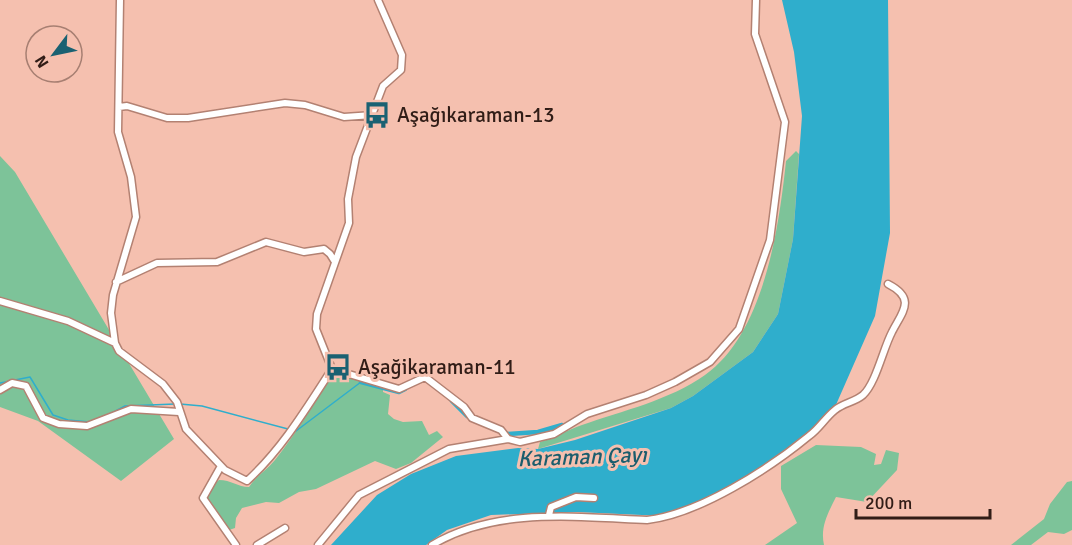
<svg xmlns="http://www.w3.org/2000/svg" width="1072" height="545" viewBox="0 0 1072 545" font-family="Signika,sans-serif">
<style>
.green{fill:#7dc399}
.water{fill:#2faecc}
.lines{fill:none;stroke-linecap:round;stroke-linejoin:round}
.stream{stroke:#2faecc;stroke-width:1.5}
.canal{stroke:#2faecc;stroke-width:4.5}
.minor-casing{stroke:#b38172;stroke-width:9}
.minor{stroke:#fff;stroke-width:6}
.labels{text-anchor:middle;stroke-width:6;stroke-linejoin:round;paint-order:stroke}
.poi-label{font-size:21px;fill:#311d17;stroke:#f5c0af;text-anchor:start}
.water-label{font-size:22px;font-style:italic;fill:#1b5d6d;stroke:#f5c0af}
</style>
<rect width="100%" height="100%" fill="#f5c0af"/>
<path class="green" d="M796,151L799,154L793,239L778,314L753,352L693,396L671,408L538,449L540,442C555,438 567,430 582,425C622,411 670,400 705,375C764,333 779,228 786,161Z
M0,156L15,172L174,439L121,481L38,421L0,407Z
M334,373L383,386V392L390,395L388,414L394,419L403,422L422,421L429,435L437,431L443,437L411,463L396,469L375,461L316,489L299,492L279,503L266,502L242,508L236,518L235,528L229,530L206,497L211,486L219,480C231,480 238,487 249,487C256,476 267,470 275,460C297,432 315,402 334,373Z
M816,445L861,447L876,454L874,465L881,464L886,450L899,453L897,470L867,502L836,497C828,513 820,527 824,545H765L797,523L781,489V466Z
M1072,481V530L1064,534L1048,532L1031,545H1011L1044,519L1050,504L1067,482Z"/>
<path class="water" d="M782,0H888L890,233L875,316L835,407L799,444L715,499L664,516L577,512L491,515L447,530L426,545H331L377,495L411,474L456,456L518,448L538,449L575,440L671,408L693,396L753,352L778,314L793,239L802,116L794,52Z"/>
<g class="lines">
<path class="stream" d="M0,383L30,377L53,415L68,420L89,422
M180,404L202,406L288,429
M110,414L125,406L175,404
M296,431L361,382"/>
<path class="canal" d="M361,382L399,392L405,389
M452,401L467,416
M507,434L538,432L562,425"/>
<defs>
<path id="minor" d="M120,0L118,132L131,177L136,217L113,295L111,313L115,343L119,351L163,384L177,402L186,429L225,470L247,481C282,449 306,409 332,369
M119,107L127,106L167,118H188L285,103L305,105L344,117L373,115
M116,282L157,263L217,262L266,242L304,252L324,249L330,254L335,262
M0,301L68,321L115,343
M332,369L399,389L425,377L464,407L472,418L501,430L508,439L520,442L554,434L587,414L646,395L675,382L710,362L739,329L770,240L785,122L755,34L756,0
M332,369L316,329L317,314L349,223L348,199L356,157L383,86L401,70L402,55L378,0
M0,390L12,383L26,386L43,418L59,424L87,426L131,409L179,412
M221,466L203,498L236,545
M549,515L551,507L576,497L594,498
M257,545L285,528
M318,545L359,495L449,449L508,439
M432,545C496,507 576,517 647,520C699,514 769,469 809,436C819,429 825,418 835,410C843,403 855,402 863,395C876,383 883,349 892,332C902,312 917,299 888,284"/>
</defs>
<use href="#minor" class="minor-casing"/>
<use href="#minor" class="minor"/>
</g>
<defs>
<symbol id="bus-bare" viewBox="-9 -9 18 18"><path d="M-5-6H5V4H4V6H2V4H-2V6H-4V4H-5ZM-3.5-4V0h7V-4ZM-3.5 1.2v1.5H-2V1.2ZM2 1.2v1.5H3.5V1.2Z" fill="#1a6172" stroke="#f5c0af" stroke-width="2.5" paint-order="stroke"/></symbol>
</defs>
<g fill-rule="evenodd">
<use href="#bus-bare" x="358" y="96" width="38" height="38"/>
<use href="#bus-bare" x="319" y="348" width="38" height="38"/>
</g>
<g class="labels">
<g class="poi-label">
<text x="397" y="122">Aşağıkaraman-13</text>
<text x="358" y="374">Aşağikaraman-11</text>
</g>
<g class="water-label">
<text transform="translate(582 456) rotate(-2)" y="8">Karaman Çayı</text>
</g>
</g>
<g transform="translate(54 54) rotate(238)"><circle r="28" fill="#f5c0af" stroke="#a77f72" stroke-width="1.5"/>
<path d="M0-4.5L10 22L0 15L-10 22Z" fill="#1a6172"/>
<text y="-9" font-size="16" font-weight="bold" text-anchor="middle" fill="#311d17">N</text>
</g>
<path d="M856 509v9h134v-9" fill="none" stroke="#311d17" stroke-width="3"/>
<text x="865" y="509" font-size="18" fill="#311d17" stroke="#f5c0af" stroke-width="4.5" paint-order="stroke">200 m</text>
</svg>
